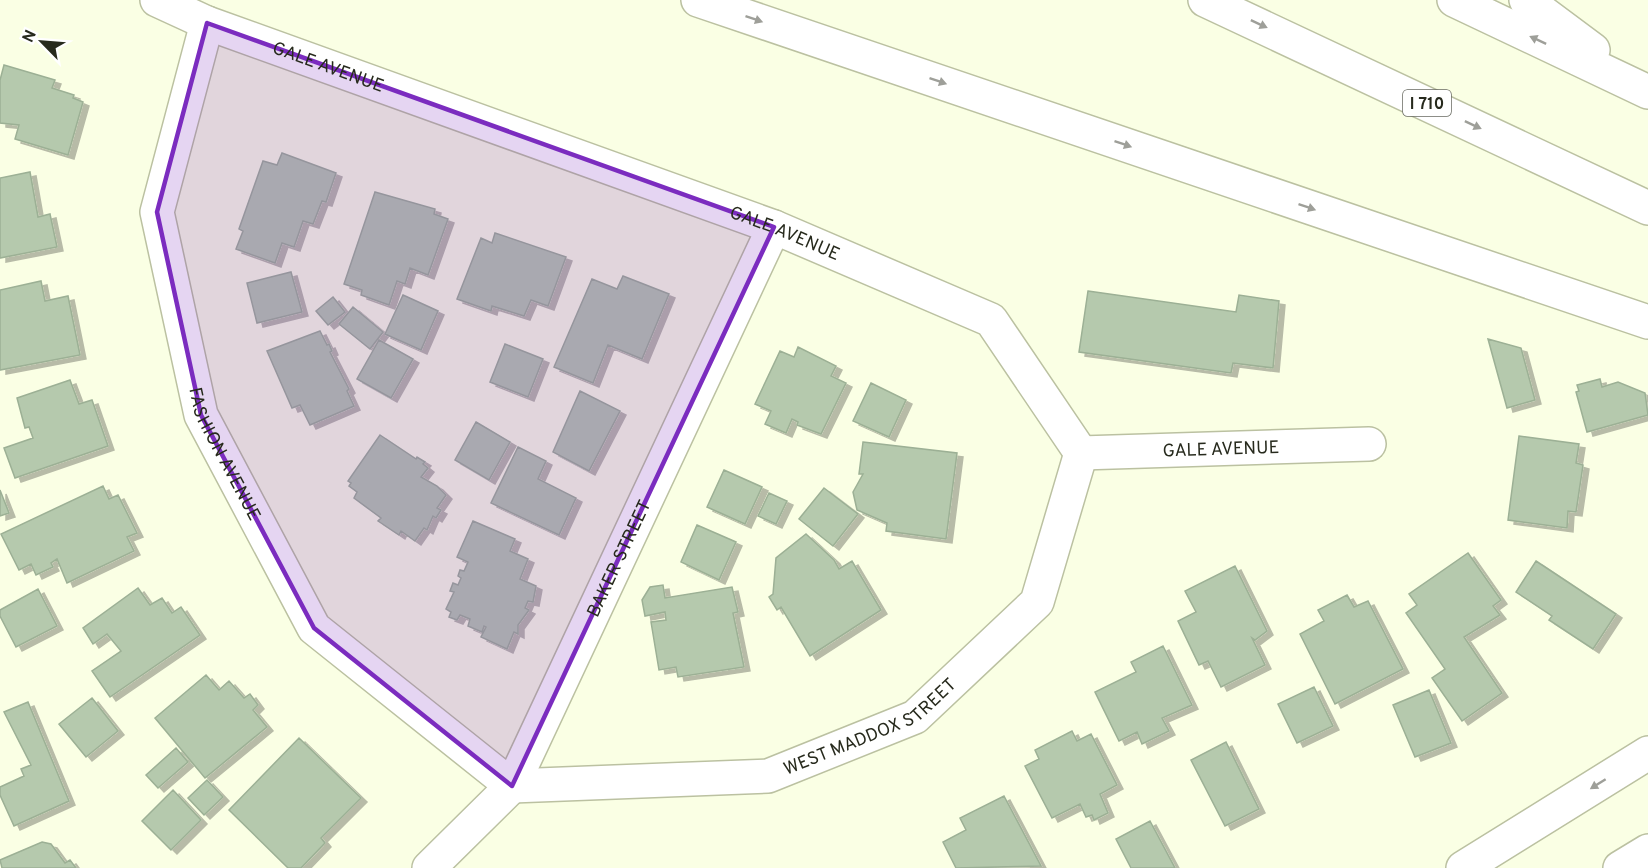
<svg xmlns="http://www.w3.org/2000/svg" width="1648" height="868" viewBox="0 0 1648 868" font-family="Overpass,sans-serif">
<style>
.building{fill:#b5c9ad;stroke:#9cb095;stroke-width:1.5;filter:url(#shadow)}
.lines{fill:none;stroke-linecap:round;stroke-linejoin:round}
.street-casing{stroke:#bbc1a1;stroke-width:36}
.secondary-casing{stroke:#bbc1a1;stroke-width:36}
.highway-casing{stroke:#bbc1a1;stroke-width:36}
.street{stroke:#fff;stroke-width:33}
.secondary{stroke:#fff;stroke-width:33}
.highway{stroke:#fff;stroke-width:33}
.oneway{fill:#9e9f99}
.marked{fill:#7b2cbf;fill-opacity:0.2;stroke:#7b2cbf;stroke-width:4.5;stroke-linejoin:round}
.labels{text-anchor:middle;stroke-width:5;stroke-linejoin:round;paint-order:stroke}
.shield{fill:#fff;stroke:#686a61;stroke-width:1.5}
.shield-label{font-size:16px;font-weight:bold;fill:#272a1d}
.street-label{font-size:18px;fill:#272a1d;stroke:#fff}
</style>
<defs>
<filter id="shadow"><feDropShadow dx="6" dy="4" stdDeviation="0" flood-color="#0004"/></filter>
</defs>
<rect width="100%" height="100%" fill="#faffe4"/>
<path class="building" d="M4,65L55,80L52,88L74,95L73,98L83,102L68,155L15,139L19,125L0,123V80Z
M282,153L336,173L326,202L322,201L313,224L303,221L294,247L282,243L275,263L236,249L243,231L239,229L263,161L277,165Z
M30,172L38,217L50,214L57,247L0,258V178Z
M375,192L435,209L434,214L448,219L428,275L410,268L405,284L397,281L389,305L361,295L362,290L344,284Z
M495,233L566,257L548,306L531,300L524,316L492,306L491,311L457,299L481,238L492,243Z
M291,272L302,312L257,323L247,283Z
M623,276L669,294L642,359L608,345L593,383L554,367L592,279L617,289Z
M41,281L45,301L68,296L80,355L0,370V290Z
M1088,291L1236,312L1239,295L1279,301L1273,368L1233,363L1231,373L1079,352Z
M403,295L438,311L421,350L385,334Z
M333,297L345,312L328,325L316,311Z
M353,307L383,332L370,349L339,324Z
M320,331L327,345L329,344L332,351L330,352L349,389L347,391L354,406L310,425L300,405L292,408L267,351Z
M1488,339L1521,348L1535,400L1507,408Z
M379,340L413,359L391,398L357,379Z
M505,344L543,359L528,397L490,382Z
M798,347L836,366L831,376L846,383L821,434L797,425L798,422L792,419L786,433L765,424L771,411L755,404L780,351L794,357Z
M1600,379L1602,387L1618,382L1645,393L1648,415L1587,432L1576,392L1579,391L1577,385Z
M70,380L79,404L92,400L108,446L15,478L4,448L33,438L29,427L25,428L17,398Z
M871,383L906,400L889,437L853,421Z
M580,391L620,411L589,471L553,452Z
M476,422L510,442L489,480L455,460Z
M380,435L416,459L417,457L425,462L423,464L428,468L421,477L437,486L446,495L437,508L441,510L436,518L433,516L427,530L424,528L415,541L401,531L399,535L378,521L381,518L354,498L357,492L349,486L351,483L348,481Z
M1519,436L1579,444L1576,463L1583,465L1576,512L1568,511L1567,528L1508,520Z
M863,442L957,453L946,539L886,531L887,523L857,510L853,492L863,474H859Z
M518,447L546,461L538,479L576,498L559,535L491,503Z
M724,470L762,487L745,524L707,507Z
M103,486L109,499L118,495L137,533L127,537L134,551L67,583L57,559L51,563L53,567L36,575L31,564L19,570L1,534Z
M824,488L858,514L833,546L799,519Z
M0,490L9,513L0,516Z
M769,493L787,501L776,524L758,516Z
M473,521L515,539L510,551L528,559L520,579L536,586L533,602L528,601L525,608L529,610L518,625V634L514,632L507,649L481,637L486,627L484,626L482,632L468,626L470,619L460,615L457,620L449,617L451,612L446,609L454,592L450,591L453,583L458,585L461,578L458,576L460,570L464,571L468,562L457,557Z
M697,525L736,542L719,580L681,562Z
M806,534L834,560L839,569L852,561L881,610L810,656L781,607L777,610L769,597L773,594L776,558Z
M1468,553L1501,600L1493,606L1500,615L1464,637L1502,693L1462,721L1432,678L1445,669L1406,613L1417,605L1409,594Z
M1536,561L1616,614L1593,649L1549,620L1552,616L1516,592Z
M1235,566L1267,631L1255,640L1252,638L1265,665L1221,687L1208,661L1199,665L1178,621L1196,612L1185,591Z
M663,585L665,598L732,587L738,612L733,613L744,667L678,677L676,667L659,670L651,622L666,620L665,612L645,616L642,600L650,587Z
M138,588L150,605L162,598L172,613L181,607L200,635L110,697L92,671L121,651L107,634L93,644L83,628Z
M38,589L57,626L16,647L0,616V610Z
M1347,595L1354,607L1368,601L1403,669L1335,704L1300,634L1324,621L1318,610Z
M1163,646L1192,705L1162,718L1169,731L1142,744L1137,732L1119,741L1095,692L1136,672L1131,662Z
M206,675L219,690L229,681L244,698L250,694L258,705L253,710L267,727L205,778L155,718Z
M1314,687L1333,726L1297,743L1278,704Z
M1429,690L1451,743L1415,757L1393,705Z
M92,698L118,731L86,757L59,724Z
M28,702L69,801L14,826L0,795V787L24,776L21,769L31,765L4,712Z
M1072,731L1077,741L1091,734L1117,785L1100,794L1108,813L1094,820L1092,815L1086,817L1080,804L1052,818L1025,766L1039,759L1035,750Z
M299,738L361,798L321,838L325,843L301,868H288L229,810Z
M1226,742L1259,809L1225,826L1191,760Z
M176,748L188,762L158,788L146,775Z
M207,780L223,797L204,815L188,798Z
M173,790L201,820L171,850L142,821Z
M1004,796L1041,866L956,868L943,842L966,830L960,818Z
M1150,821L1175,868H1131L1116,839Z
M42,842L51,844L65,863L70,860L76,868H2L0,860Z"/>
<g class="lines">
<defs>
<g id="street">
<path id="s1" d="M157,0L207,23L774,227L991,320L1081,453"/>
<path id="s2" d="M207,23L157,212L201,415L314,628L512,786L768,776L915,717L1037,602L1081,453"/>
<path id="s3" d="M1081,453L1369,444"/>
<path id="s4" d="M429,868L512,786L774,227"/>
</g>
<path id="secondary" d="M1463,868L1648,753
M1620,868L1648,851"/>
<path id="highway" d="M698,0L1648,322
M1205,0L1648,208
M1454,0L1648,92
M1526,0L1593,50"/>
</defs>
<use href="#street" class="street-casing"/>
<use href="#secondary" class="secondary-casing"/>
<use href="#highway" class="highway-casing"/>
<use href="#street" class="street"/>
<use href="#secondary" class="secondary"/>
<use href="#highway" class="highway"/>
</g>
<defs><path id="oneway-solid" d="M-6-.8H1V-3.2L6.5 0L1 3.2V.8H-6Z" transform="scale(1.5)"/></defs>
<g class="oneway">
<use href="#oneway-solid" transform="translate(754 19) rotate(19)"/>
<use href="#oneway-solid" transform="translate(1259 24) rotate(25)"/>
<use href="#oneway-solid" transform="translate(1538 40) rotate(-155)"/>
<use href="#oneway-solid" transform="translate(938 81) rotate(19)"/>
<use href="#oneway-solid" transform="translate(1473 125) rotate(25)"/>
<use href="#oneway-solid" transform="translate(1123 144) rotate(19)"/>
<use href="#oneway-solid" transform="translate(1307 207) rotate(19)"/>
<use href="#oneway-solid" transform="translate(1598 784) rotate(148)"/>
</g>
<path class="marked" d="M207,23L774,227L512,786L314,628L201,415L157,212Z"/>
<g class="labels">
<rect class="shield" x="1403" y="90" width="48" height="26" rx="4.5"/>
<g class="shield-label">
<text x="1427" y="109">I 710</text>
</g>
<g class="street-label">
<text dy="6" stroke="none"><textPath href="#s1" startOffset="184">GALE AVENUE</textPath></text>
<text dy="6" stroke="none"><textPath href="#s1" startOffset="670">GALE AVENUE</textPath></text>
<text dy="6" stroke="none"><textPath href="#s3" startOffset="140">GALE AVENUE</textPath></text>
<text dy="6" stroke="none"><textPath href="#s2" startOffset="448">FASHION AVENUE</textPath></text>
<text dy="6" stroke="none"><textPath href="#s4" startOffset="368">BAKER STREET</textPath></text>
<text dy="6" stroke="none"><textPath href="#s2" startOffset="1268">WEST MADDOX STREET</textPath></text>
</g>
</g>
<g transform="translate(42 42) rotate(295)" stroke="#ffffff" stroke-width="4.5" paint-order="stroke">
<path d="M0-4.5L10 22L0 15L-10 22Z" fill="#272a1d"/>
<text y="-9" font-size="16" font-weight="bold" text-anchor="middle" fill="#272a1d">N</text>
</g>
</svg>
